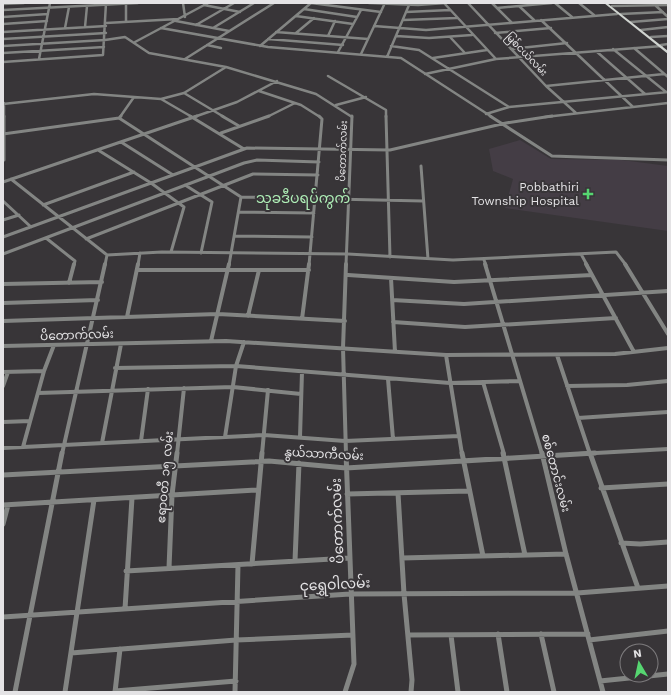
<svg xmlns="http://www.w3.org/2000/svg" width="671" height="695" viewBox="0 0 671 695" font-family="'Work Sans','Noto Sans Myanmar',sans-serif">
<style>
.built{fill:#443d45}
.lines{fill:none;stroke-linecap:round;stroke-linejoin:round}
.minor-far3{stroke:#838583;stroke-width:2.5}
.minor-far2{stroke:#838583;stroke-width:3}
.minor-far1{stroke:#838583;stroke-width:4}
.minor{stroke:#838583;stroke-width:5}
.major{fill:#d0d4d0;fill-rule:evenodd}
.poi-dot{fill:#56d671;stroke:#383538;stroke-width:1.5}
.labels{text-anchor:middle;stroke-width:4;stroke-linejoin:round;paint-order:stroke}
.far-street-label{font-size:10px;fill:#e4e3e5;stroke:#383538}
.poi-label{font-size:12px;fill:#e4e3e5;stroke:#383538;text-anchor:end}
.street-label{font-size:12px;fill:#e4e3e5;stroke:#383538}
.quarter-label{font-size:14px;fill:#afefb7;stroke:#383538}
.near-street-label{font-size:14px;fill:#e4e3e5;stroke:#383538}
</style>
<rect width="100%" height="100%" fill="#383538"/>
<path class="built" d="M520,140L551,159L622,160L668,166V231L505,208L513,179L493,171L489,149Z"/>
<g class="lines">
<path class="minor-far3" d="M183,3L185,17
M311,3L381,12
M369,3L418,5L446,3
M444,3L496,59
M468,3L546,86L576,113
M492,3L511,22
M555,3L572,17
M579,3L594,15
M3,4L24,3
M126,4V22
M204,5L240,12
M655,5L668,17
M519,6L534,20
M612,6L668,5
M497,8L552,3
M304,9L357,17
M3,10L138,3
M406,12L450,10
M621,14L663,12
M296,16L353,24
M3,17L48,14
M403,20L457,18
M541,20L633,107
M176,21L229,31
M631,22L668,19
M106,23L178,19
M3,24L47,21
M196,25L234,3
M374,26L426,30L617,14
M85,27L87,6
M65,28L69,7
M161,28L268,47L401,58L492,117
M213,28L254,3
M641,30L668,27
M3,32L106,26
M276,32L368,39
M296,33L314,18
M495,33L551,28
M328,36L335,21
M396,36L429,38L472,35
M450,37L464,52
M651,37L668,36
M3,39L106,33
M268,39L343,45
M135,42L208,3
M207,45L221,48
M661,45L668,44
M3,46L105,40L125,37L149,53L226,67L316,94L352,117
M260,46L311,3
M391,46L419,50L509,107
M634,48L668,77
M511,49L567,43
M613,49L666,92
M596,51L645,94
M338,52L361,10
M3,53L104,47
M361,54L384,5
M387,57L409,5
M433,58L487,50
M39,59L50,3
M185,59L274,3
M3,62L103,55L106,3
M425,74L496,59L662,46
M328,76L386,110V117
M546,86L664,74
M259,91L301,105L320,117
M184,93L224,117
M161,99L192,117
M4,103V117
M3,104L94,94L161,99L184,93L226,67
M336,105L366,97
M486,114L509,107L668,92
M120,117L134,97
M194,117L237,102L277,81
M267,117L295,103
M545,117L668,103"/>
<path class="minor-far2" d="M4,116V160
M121,116L119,118L241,197L229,265
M190,116L244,149
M222,116L239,126
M386,116L390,257
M490,116L552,156L668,160
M221,133L269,116
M3,134L119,118
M121,142L173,175
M98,150L151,183L184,207L171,252
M421,166L428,259
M11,179L107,255L105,265
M3,182L197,116
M185,185L212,202L201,253
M241,197L423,201
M3,201L31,227
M43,205L134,172
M239,212L314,213
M3,220L19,215
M235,236L312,237
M3,237L247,148L390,150L506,123L552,116
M46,238L75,261L74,265
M86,239L253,174L318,175
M3,254L244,163L257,160L319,162
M581,254L587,265
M107,255L162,252L348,254L453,260L616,252L626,265
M484,260L486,265
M138,265L140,253
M309,265L322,119L319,116
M346,265L352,116"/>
<path class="minor-far1" d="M485,264L542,454
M586,264L634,352
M625,264L668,334
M137,270H309
M348,275L454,282L592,275
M391,278L395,352
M69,283L74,264
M3,284L102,282
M392,300L464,304L668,291
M3,303L98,300
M248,316L259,270
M127,317L138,264
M302,319L309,264
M3,321L218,314L345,321
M393,322L465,327L616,318
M211,341L229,264
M3,346L226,341L446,355L615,354L668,348
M446,355L462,454
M557,355L590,454
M115,368L236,366L450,383L520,381
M3,372L44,371
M388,379L393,439
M483,382L504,454
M3,386L8,372
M567,386L627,385L668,381
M38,393L233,387L301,394
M578,418L668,412
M3,422L30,421
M225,437L236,366L244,342
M300,437L302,372
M141,441L148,389
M102,443L121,344
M23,447L44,371L54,345
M3,448L264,435L345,441L459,436
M62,454L105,264
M177,454L184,388
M262,454L268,390
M346,454L343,348L346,264
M578,454L668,449"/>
<path class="minor" d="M462,453L483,556
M503,453L525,555
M542,453L566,554L603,692
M590,453L638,588
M3,475L269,461L346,468L595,453
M601,488L668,484
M398,493L404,594L412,680L411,692
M347,494L469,491
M3,505L258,490
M3,524L8,505
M621,543L640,544L668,542
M402,558L566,554
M295,561L299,463
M252,564L262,453
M169,568L172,495L177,453
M126,571L350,558
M125,609L132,498
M3,617L350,594L577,593L668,586
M498,634L507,692
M541,634L554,692
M408,635L588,634
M451,635L458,692
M589,640L668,631
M71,653L236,640L353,635
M600,681L668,674
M115,691L236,681
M15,692L62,453
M65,692L94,500
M115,692L120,649
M235,692L238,565
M345,692L354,664L346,453"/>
<path class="major" d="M604,3H607L668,51V54Z"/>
</g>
<path class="poi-dot" d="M586 188h4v4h4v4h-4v4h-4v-4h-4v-4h4z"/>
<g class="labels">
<g class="far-street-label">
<text transform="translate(527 54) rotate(46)" y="4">မြစ်ငယ်လမ်း</text>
<text transform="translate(342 151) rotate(-88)" y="4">ပိတောက်လမ်း</text>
</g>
<g class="poi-label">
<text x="579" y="191">Pobbathiri<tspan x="579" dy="14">Township Hospital</tspan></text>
</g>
<g class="street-label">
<text transform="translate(77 335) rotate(-2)" y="4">ပိတောက်လမ်း</text>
<text transform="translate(324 454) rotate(3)" y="4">နွယ်သာကီလမ်း</text>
<text transform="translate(556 473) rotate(75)" y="4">စစ်တောင်းလမ်း</text>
<text transform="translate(165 477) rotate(-85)" y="4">ဧရာဝတီ ၁၅ လမ်း</text>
</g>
<g class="quarter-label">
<text x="303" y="203">သုခဒီပရပ်ကွက်</text>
</g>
<g class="near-street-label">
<text transform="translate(337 521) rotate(-92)" y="5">ပိတောက်လမ်း</text>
<text transform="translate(335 584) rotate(-3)" y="5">ငုရွှေဝါလမ်း</text>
</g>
</g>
<rect width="671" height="695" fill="none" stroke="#e4e3e5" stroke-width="8"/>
<g transform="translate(639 663) rotate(351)"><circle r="19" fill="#383538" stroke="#7d7b7d"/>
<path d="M0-3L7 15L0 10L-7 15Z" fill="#56d671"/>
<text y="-6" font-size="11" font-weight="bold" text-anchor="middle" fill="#e4e3e5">N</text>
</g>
</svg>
